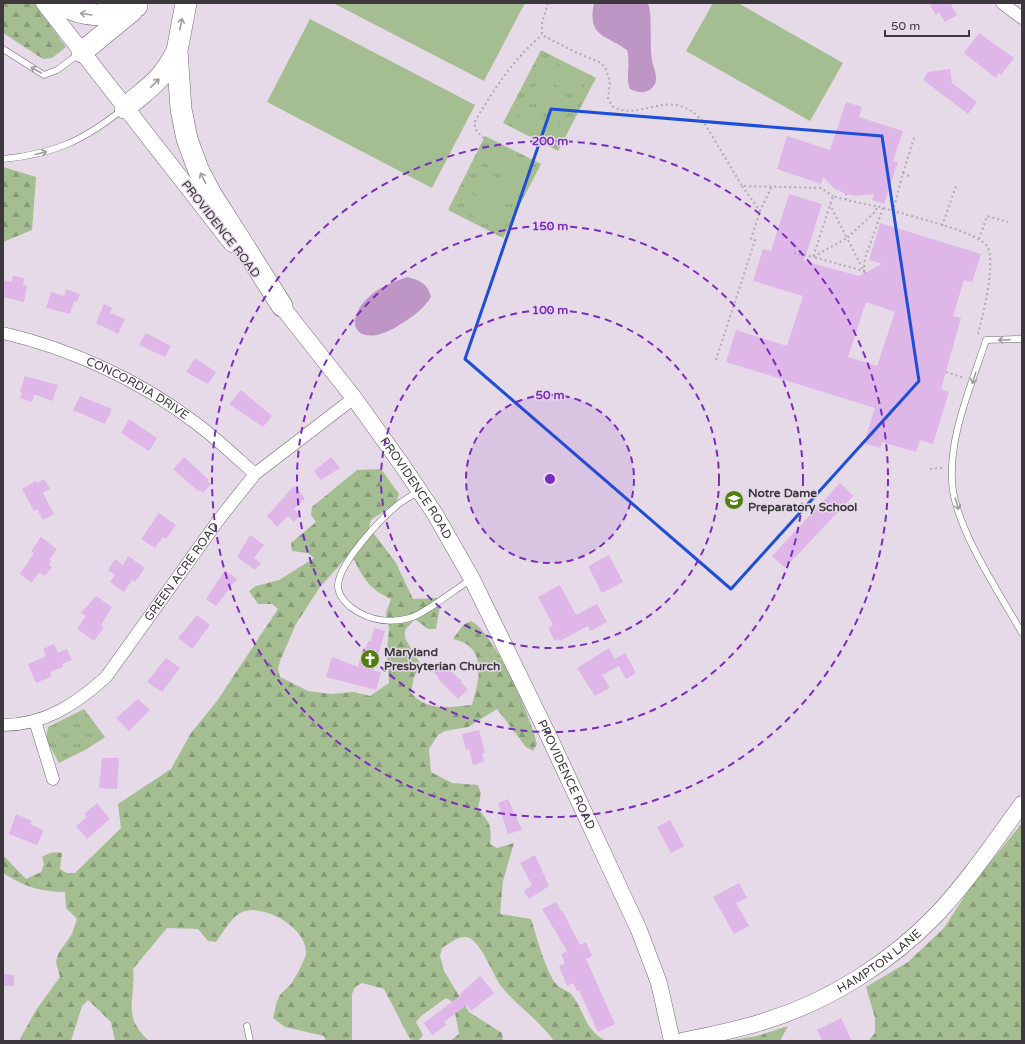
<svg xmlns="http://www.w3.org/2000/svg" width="1025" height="1044" viewBox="0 0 1025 1044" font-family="'Varela Round',sans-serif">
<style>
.forest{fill:url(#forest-firs);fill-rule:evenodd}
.park{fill:url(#park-tufts)}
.pitch{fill:#a5be91}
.water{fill:#bd96c6}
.building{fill:#dfb6e8;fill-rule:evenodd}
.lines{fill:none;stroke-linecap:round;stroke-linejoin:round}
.lane-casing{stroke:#736975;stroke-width:7}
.street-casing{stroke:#736975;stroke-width:13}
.secondary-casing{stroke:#736975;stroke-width:17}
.highway-casing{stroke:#736975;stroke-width:22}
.path{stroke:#b3a9b4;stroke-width:2;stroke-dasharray:2 3;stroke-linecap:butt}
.lane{stroke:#fff;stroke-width:6}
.street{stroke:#fff;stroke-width:12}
.secondary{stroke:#fff;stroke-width:16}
.highway{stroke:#fff;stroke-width:21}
.oneway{stroke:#9e9c9e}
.marked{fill:none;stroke:#1d4ed8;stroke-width:3;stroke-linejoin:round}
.ring{fill:none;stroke:#7b2cbf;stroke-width:2;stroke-dasharray:7 5}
.labels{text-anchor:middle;stroke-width:3;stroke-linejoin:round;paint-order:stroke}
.street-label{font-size:12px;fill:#3c383d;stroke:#e6dae8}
.poi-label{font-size:12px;font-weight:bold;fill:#3c383d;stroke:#e6dae8;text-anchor:start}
.centre{fill:#7b2cbf;stroke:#e6dae8;stroke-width:2}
.ring-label{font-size:12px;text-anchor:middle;font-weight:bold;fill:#7b2cbf;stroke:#e6dae8;stroke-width:3;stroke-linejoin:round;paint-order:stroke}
</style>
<defs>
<pattern id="forest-firs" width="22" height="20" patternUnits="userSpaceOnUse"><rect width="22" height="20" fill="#a5be91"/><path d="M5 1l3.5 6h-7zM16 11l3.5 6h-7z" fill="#889b78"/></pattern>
<pattern id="park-tufts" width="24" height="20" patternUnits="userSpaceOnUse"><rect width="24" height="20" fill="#a5be91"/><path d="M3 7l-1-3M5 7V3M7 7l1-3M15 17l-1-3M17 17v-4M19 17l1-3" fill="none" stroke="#889b78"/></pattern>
</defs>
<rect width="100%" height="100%" fill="#e6dae8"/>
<path class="forest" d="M3,3H34L66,47L52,58L43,59L3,33Z
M3,167L36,177L32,230L3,242Z
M381,469L399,494L396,503L371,520L369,527L396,563L413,599L437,598L440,606L436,629H428L415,619L405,630V638L421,665L414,677L411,693C428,712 449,707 472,705C477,686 486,660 468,645C464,642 458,640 453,639L463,625L471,621C496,634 530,716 537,744L533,751L526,747L497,709L468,727L445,731L438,735L429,749L431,772L452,783L478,785L481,793L478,809C490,823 492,826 490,844L497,848L514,843L503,881L500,914L531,919C537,937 545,971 557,985C561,989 569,991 572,995C586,1014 584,1029 606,1041H554C539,1020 517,1006 501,986C493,975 481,942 469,938C460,934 449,944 442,948L440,956L444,971L469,1012L502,1033L503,1041H450L459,1034L453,1002L446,998L421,1016L416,1022L423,1035L418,1041L410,1039L384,989L362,983L355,987L352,994V1041H326L324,1036L285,1027L273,1018C275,1011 276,1001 280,995C283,991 288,988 291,984C295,979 305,959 306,954C308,928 264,903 242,912C231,917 223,933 216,942L208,941L198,929L167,928L133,969C136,1001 121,1015 149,1041H115L111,1022L88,1000L82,1006L71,1041H19L36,1010L60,977L56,962L58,954L72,934L77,919L66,908L65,892C41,892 23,886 3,873V855L26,879L41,872L44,865L42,857C49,853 54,851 62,853L60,869L67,873H75L121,828L118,804L171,769L191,733L217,701L278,609L272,604H258L249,591L256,586L279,580L314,558L308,553L292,551L291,543L316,522L311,515L312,507L357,470ZM347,557L354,560C365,581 370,589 391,599L386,613L389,628L387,651L389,683L370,696L354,692L331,694L308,691L280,677L278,669L280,661L296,624L320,587Z
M1022,823V1041H868L875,1033V1018L866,987L908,962L944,928L971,886Z
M788,1026L780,1041H727L757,1036Z"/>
<path class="park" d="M541,50L596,78L558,151L503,123Z
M485,136L541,164L503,238L448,210Z
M84,709L105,737L87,749L59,763L46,739L48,727Z"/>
<path class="pitch" d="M333,3H525L484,81Z
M713,3H738L843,63L810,121L686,51Z
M310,19L475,105L432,188L267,102Z
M549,60L585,79L576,95L540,77Z
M537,83L573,102L564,118L528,100Z
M525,106L560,125L552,141L516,123Z
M494,147L529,165L521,182L485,164Z
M482,170L518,188L509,205L473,187Z
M470,193L506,211L497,228L462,210Z"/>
<path class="water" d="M594,3H648C653,17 649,43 652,60C653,68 660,79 653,87C647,94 639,93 630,89C625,77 631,65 627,50C605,34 587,37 594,3Z
M407,277C420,280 428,284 431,297C424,308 415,315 404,322C356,356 335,319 379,289C388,284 398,280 407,277Z"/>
<path class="building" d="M929,3H954L951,5L957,15L945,22L939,12L936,15Z
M979,33L1014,58L1001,75L999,73L996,78L964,53Z
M950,69L952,83L977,102L968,114L923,80L928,72Z
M846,102L862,107L859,117L903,131L893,161L898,162L884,204L872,200L874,194L856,196L846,194L835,189L823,177L821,184L777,169L787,136L830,150Z
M789,194L822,204L804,261L859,276L882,264L869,260L880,223L981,254L972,282L964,280L953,316L961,318L941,389L949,392L933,444L920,440L916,452L882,442L880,448L864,443L875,408L726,362L736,330L787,346L803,296L753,281L763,249L771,251ZM866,302L895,312L877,366L848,357Z
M13,276L24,278L23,285L27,286L24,302L3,297V280L12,282Z
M66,289L80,294L77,302L74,301L70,314L46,308L51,292L64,296Z
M104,304L112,308L110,313L125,319L118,334L96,323Z
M146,333L171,346L165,357L139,345Z
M195,358L216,372L208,384L186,372Z
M25,376L58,385L52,401L36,395H34L32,402L20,398L22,392L20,391Z
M241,390L272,416L263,427L229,404Z
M80,396L112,409L105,424L73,410Z
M129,419L157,438L149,451L121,433Z
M184,457L208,479L207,481L211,484L203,493L200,490L198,491L173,469Z
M331,457L340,468L321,480L314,471Z
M44,479L50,489L43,493L54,514L43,520L37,509L34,511L22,489L36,481L37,483Z
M840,483L853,496L785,568L772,556Z
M294,486L305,498L294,509L300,515L294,522L288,516L277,527L267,516Z
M159,513L176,525L166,539L163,537L155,548L141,539Z
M250,535L264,545L254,558L261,563L255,570L237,557Z
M41,537L57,549L49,560L51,561L49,565L52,567L45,576L40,573L38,574L31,583L20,574L34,553L31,551Z
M609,555L623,582L602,593L588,566Z
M128,556L145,568L135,582L132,580L124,592L110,582L115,575L108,570L115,559L123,565Z
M225,570L237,579L216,606L206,599Z
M560,585L576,615L597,604L607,622L590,631L588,626L560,641L559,639L555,641L548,628L553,625L538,597Z
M96,596L112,607L101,625L104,627L94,641L77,629L86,616L81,613Z
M197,615L210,625L192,649L178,638Z
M374,628L385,631L374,671L381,672L376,690L326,677L332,657L358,667L363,648H366L368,641H371Z
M54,644L58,653L67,649L72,660L62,664L63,667L50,672L52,676L36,683L28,664L46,656L43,649Z
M609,648L615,659L625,653L636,673L626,679L619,666L602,675L610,688L595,696L577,668Z
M166,658L180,668L162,692L147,682Z
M441,662L462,681L460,682L468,689L458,699L438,679L439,678L432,670Z
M138,699L150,710L129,731L116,718Z
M479,730L485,753H482L484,762L473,765L469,749L466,750L462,734Z
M102,758H119L117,789L99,788Z
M508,799L522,830L508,834L498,803Z
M97,803L110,819L87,839L76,826L87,817L84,814Z
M16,814L32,821L30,824L44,830L37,845L9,834Z
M670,820L684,846L671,853L657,827Z
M535,855L549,886L529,899L524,891L532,885L520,863Z
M739,883L747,898L736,903L749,926L734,934L713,897Z
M556,902L561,911L562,910L580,945L586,942L592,956L586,959L615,1024L598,1032L579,990L577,991L573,983L567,986L559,966L565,963L561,954L567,951L542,909Z
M3,974L14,975V986H3Z
M480,976L494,993L471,1011L467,1005L444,1022L446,1025L432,1035L424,1023L461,995L460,994Z
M841,1018L852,1041H822L817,1030Z"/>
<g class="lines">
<defs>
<path id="lane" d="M3,49L44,75L57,70L80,53
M3,159C54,154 83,141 123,109
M1022,339L986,340C971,387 946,441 953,491C960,535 1000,594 1022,633
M418,492C412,495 406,499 400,503C382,517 338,564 338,586C338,597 349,607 358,612C374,621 392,623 410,618C426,613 455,589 472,579
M247,1026L250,1041"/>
<g id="street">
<path d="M1002,3L1022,18"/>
<path id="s1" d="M3,333C72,349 141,381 197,424C217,439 236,457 255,474"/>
<path d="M35,721L53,779"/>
<path id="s2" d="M3,725C45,725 76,704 106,677L220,518L255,474L354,398"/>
</g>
<g id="secondary">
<path d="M44,3L232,244"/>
<path id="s3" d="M275,298L354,398L402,465L435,514L472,579L550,739L639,930L659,983L672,1041"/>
<path id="s4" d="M682,1041C710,1035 738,1030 765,1021C828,1002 891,962 937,914C968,881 995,841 1022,804"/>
</g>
<path id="highway" d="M59,3C87,20 107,16 137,6
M186,3L177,51L181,109L187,139L198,169L211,194L282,306
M82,52L132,11
M125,108C149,87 162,81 177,51"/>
</defs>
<use href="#lane" class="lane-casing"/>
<use href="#street" class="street-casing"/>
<use href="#secondary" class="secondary-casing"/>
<use href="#highway" class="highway-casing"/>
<path class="path" d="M548,3L542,23V35L575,52L599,62L605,67L610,81L608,98L612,106C641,124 671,82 705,124L742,186L821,188L833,196
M484,138L477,132L474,123C493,91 513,59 542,35
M903,173L915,135
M909,176L903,173L893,211C911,216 978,232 987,246C997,262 982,319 977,337
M742,186L760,211L772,186
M846,200V194
M883,208L865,258L864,271L813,257L833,196C853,203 873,204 893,211
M942,226L956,186
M979,239L987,216L1008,222
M794,253L813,257L847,238L830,205
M865,273L847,238L874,213L878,206
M716,360L755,240L751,239L760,211
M946,372L964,378
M930,469L941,468L944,466"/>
<use href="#lane" class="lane"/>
<use href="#street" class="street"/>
<use href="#secondary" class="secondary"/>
<use href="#highway" class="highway"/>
</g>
<defs><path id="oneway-shaft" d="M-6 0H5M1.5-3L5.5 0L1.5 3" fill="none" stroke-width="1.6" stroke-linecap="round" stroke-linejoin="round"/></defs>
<g class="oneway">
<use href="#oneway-shaft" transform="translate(86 14) rotate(-171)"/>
<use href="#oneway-shaft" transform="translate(181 24) rotate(-79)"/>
<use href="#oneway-shaft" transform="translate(36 70) rotate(-150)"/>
<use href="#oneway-shaft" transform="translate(155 83) rotate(-46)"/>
<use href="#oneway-shaft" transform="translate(41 153) rotate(-14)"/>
<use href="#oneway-shaft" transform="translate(203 178) rotate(-117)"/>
<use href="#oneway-shaft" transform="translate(1004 340) rotate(178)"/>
<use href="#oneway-shaft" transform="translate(974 378) rotate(108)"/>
<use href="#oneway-shaft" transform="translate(957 504) rotate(74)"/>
</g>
<path class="marked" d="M551,109L882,136L919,381L731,589L465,359Z"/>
<circle cx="550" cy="479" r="84" fill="#7b2cbf" fill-opacity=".12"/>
<g class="ring">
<circle cx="550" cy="479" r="84"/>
<circle cx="550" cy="479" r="169"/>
<circle cx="550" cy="479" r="253"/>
<circle cx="550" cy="479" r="338"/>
</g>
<defs>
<symbol id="school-disc" viewBox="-11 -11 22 22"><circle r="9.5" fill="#4f800f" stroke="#e6dae8"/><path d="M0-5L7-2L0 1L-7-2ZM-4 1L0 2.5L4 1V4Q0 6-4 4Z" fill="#fff"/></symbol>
<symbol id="church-disc" viewBox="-11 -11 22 22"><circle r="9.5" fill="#4f800f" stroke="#e6dae8"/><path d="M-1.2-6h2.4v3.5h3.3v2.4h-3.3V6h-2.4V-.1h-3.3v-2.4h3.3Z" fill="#fff"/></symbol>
</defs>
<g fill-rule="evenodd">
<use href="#school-disc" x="723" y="489" width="22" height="22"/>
<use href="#church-disc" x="359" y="648" width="22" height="22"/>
</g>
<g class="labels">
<g class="street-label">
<text transform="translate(221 229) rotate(52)" y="4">PROVIDENCE ROAD</text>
<text dy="4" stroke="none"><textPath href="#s1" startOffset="146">CONCORDIA DRIVE</textPath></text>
<text dy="4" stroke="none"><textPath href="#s3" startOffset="237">PROVIDENCE ROAD</textPath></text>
<text dy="4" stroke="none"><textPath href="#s2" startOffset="246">GREEN ACRE ROAD</textPath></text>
<text dy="4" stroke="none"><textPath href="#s3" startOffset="561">PROVIDENCE ROAD</textPath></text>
<text dy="4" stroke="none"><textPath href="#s4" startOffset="215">HAMPTON LANE</textPath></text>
</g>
<g class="poi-label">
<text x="748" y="497">Notre Dame<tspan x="748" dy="14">Preparatory School</tspan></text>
<text x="384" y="656">Maryland<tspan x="384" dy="14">Presbyterian Church</tspan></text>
</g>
</g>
<circle cx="550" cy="479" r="6" class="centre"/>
<g class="ring-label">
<text x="550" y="145">200 m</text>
<text x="550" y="230">150 m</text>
<text x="550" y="314">100 m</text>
<text x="550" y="399">50 m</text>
</g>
<rect width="1025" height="1044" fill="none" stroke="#3c383d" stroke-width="8"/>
<path d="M885 30v6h84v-6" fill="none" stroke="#3c383d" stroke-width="2"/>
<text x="891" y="30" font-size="12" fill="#3c383d" stroke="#e6dae8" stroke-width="3" paint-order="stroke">50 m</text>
</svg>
